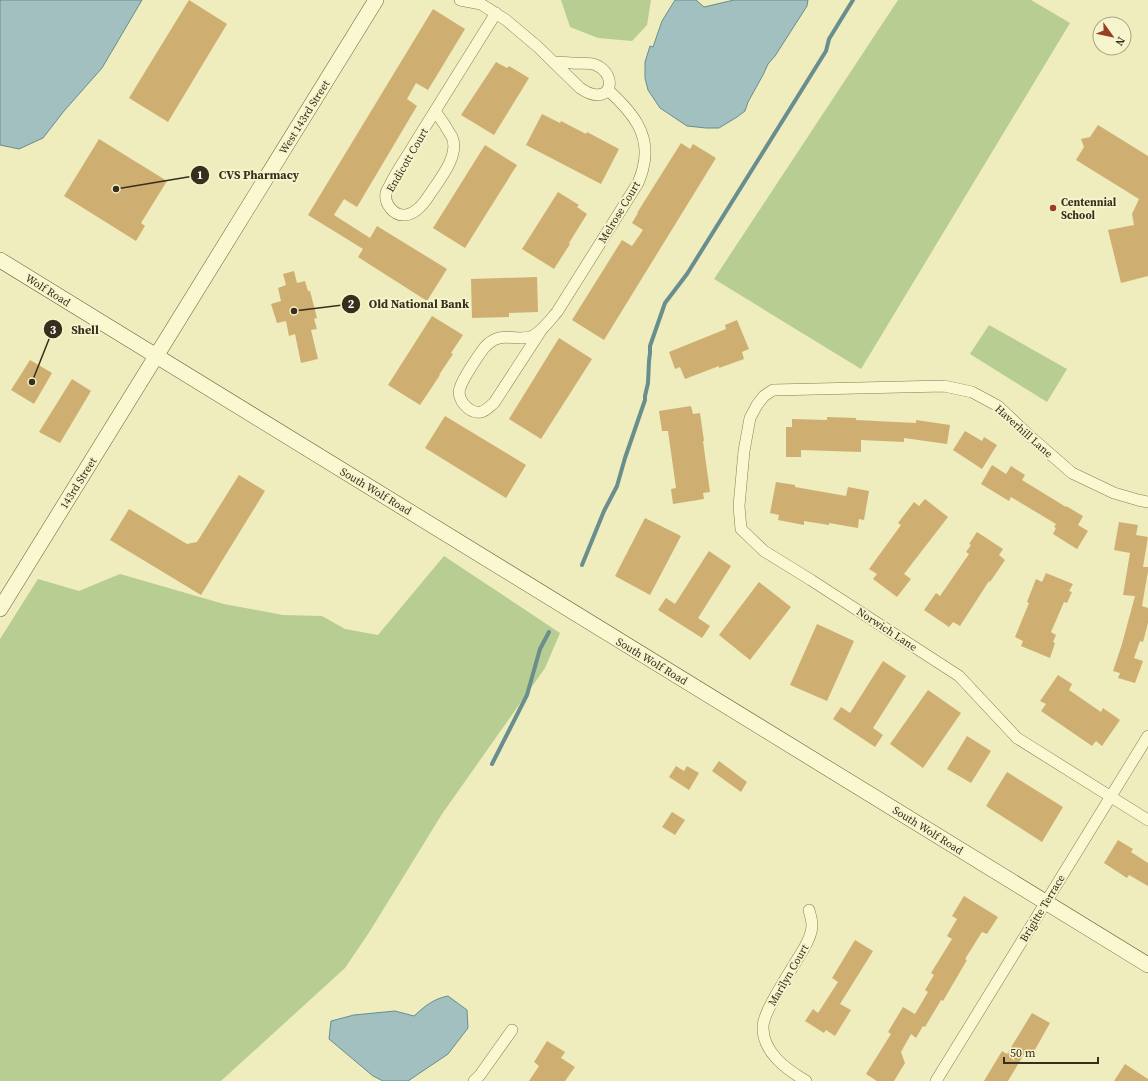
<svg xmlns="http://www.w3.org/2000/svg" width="1148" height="1081" viewBox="0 0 1148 1081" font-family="'Source Serif 4',serif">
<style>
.green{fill:#b7cd91}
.water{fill:#a1c0bf;stroke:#688e8e}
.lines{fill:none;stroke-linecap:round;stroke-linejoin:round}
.stream{stroke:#688e8e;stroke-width:4}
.building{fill:#cfaf71}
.street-casing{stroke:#877c55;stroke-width:12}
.secondary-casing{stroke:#695d39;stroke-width:16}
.street{stroke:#faf8d0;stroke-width:11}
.secondary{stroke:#faf8d0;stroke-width:15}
.poi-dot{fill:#993f23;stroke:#f6f4cc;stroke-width:1.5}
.labels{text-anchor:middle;stroke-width:4;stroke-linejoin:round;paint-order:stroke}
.street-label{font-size:11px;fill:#362f1b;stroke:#f6f4cc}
.poi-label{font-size:11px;font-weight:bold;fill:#362f1b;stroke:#f6f4cc;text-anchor:start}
.leader{fill:none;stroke:#362f1b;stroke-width:1.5}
.callout-dot{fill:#362f1b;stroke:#f6f4cc;stroke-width:1.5}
.mark-label{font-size:12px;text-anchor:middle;font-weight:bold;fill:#fff}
.callout-label{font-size:12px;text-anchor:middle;font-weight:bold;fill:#362f1b;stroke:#f6f4cc;stroke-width:4;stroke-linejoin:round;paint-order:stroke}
</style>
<rect width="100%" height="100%" fill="#efecbd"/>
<path class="green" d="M561,0H651L647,25L632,41L598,38L570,27Z
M898,0H1031L1070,23L861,369L714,279Z
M989,325L1067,369L1047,402L970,354Z
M444,556L560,633L545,668L442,814L370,931L345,968L221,1081H0V639L38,579L79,591L120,574L224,604L283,615L322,616L345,629L378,635Z"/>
<path class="water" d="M0,0H142L102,68L64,111L43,138L19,149L0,145Z
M675,0H696L704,7L734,0H808L807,6L775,56L768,64L763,75L748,102L745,111L737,117L719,128H706L687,126L660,108L648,90L645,78V62L650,46L653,47L662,21Z
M448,996L467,1010L468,1028L448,1054L408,1081H383L373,1076L329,1039L331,1021L354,1015L395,1011L414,1016C425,1006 433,999 448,996Z"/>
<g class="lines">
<path class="stream" d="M582,565L604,511L617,486L625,458L645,400V396L648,383L649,361L650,353V346L665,303L687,274L826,51L829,39L853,0
M492,764L527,695L540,649L549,632"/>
</g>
<path class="building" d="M189,0L227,24L168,122L129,98Z
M433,9L465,29L428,90L416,83L407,99L417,106L357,207L344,199L334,215L370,238L377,226L447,269L427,301L358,257L363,249L308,215Z
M496,62L507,68L509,66L529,78L494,135L461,115Z
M542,114L560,123L561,121L586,134L587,132L619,149L601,184L526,145Z
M1098,125L1148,156V276L1121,283L1108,230L1134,225L1132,214L1139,199L1076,160L1084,147L1081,139L1090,137Z
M99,139L167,181L141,223L145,226L136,241L64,196Z
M681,143L690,149L693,144L716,158L604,340L572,320L622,240L632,246L643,230L632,223L638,213H637Z
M485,145L517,165L465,248L433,228Z
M558,192L579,205L577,207L587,214L569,243L570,244L554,269L522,249Z
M294,271L297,283L305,281L308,291H310L317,318L314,319L317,329L311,330L318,359L301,363L295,334L289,336L286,321L277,323L271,304L281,301L278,288L286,285L283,274Z
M537,277L538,312L509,313V317L472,318L471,279Z
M432,316L463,335L451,353L453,354L439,375H440L420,405L388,385Z
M737,320L749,349L742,352L744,359L719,368V366L685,379L680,367L675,369L669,352L726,329L725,325Z
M559,338L592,359L541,439L509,419Z
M30,360L52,373L34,404L11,390Z
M72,379L91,391L60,443L39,432Z
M691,406L693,414L700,413L704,441H703L710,492L703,493L704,499L673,504L671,489L676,488L668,431H662L659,411Z
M445,416L526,465L506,498L425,448Z
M827,417L856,418V420L916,423V420L950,425L947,444L904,438V442L861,440V452L801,450V457H786V427H792V419L827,420Z
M965,431L982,441L984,437L997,445L982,469L953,450Z
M992,465L1006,474L1011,466L1025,475L1022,480L1066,507V506L1083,516L1078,525L1088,531L1077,549L1053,534L1056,528L1054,527L1056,524L1011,497L1009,501L981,484Z
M239,475L265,491L201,595L110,540L129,509L187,544L197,542Z
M776,482L795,485V487L846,496L848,487L869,491L864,520L859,519L858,528L829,523V525L804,521V525L778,520L779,515L770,513Z
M925,499L948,517L904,574L911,579L897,597L873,579L877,574L869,569L901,525L898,523L914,502L919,506Z
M645,518L681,536L650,595L615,576Z
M1119,522L1138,525L1136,535L1148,537L1143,567H1148V571L1142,606L1148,608V623L1143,642L1140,641L1134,658L1143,661L1135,683L1118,678L1120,673L1113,671L1122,644L1135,596L1123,595L1130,553L1114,550Z
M977,532L1003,549L999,555L1005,560L990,582L989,581L960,626L953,622L949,627L924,610L936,593L940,596L969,554L966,552L971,545L969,544Z
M709,551L731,566L698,618L710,626L702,638L658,610L666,598L675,604Z
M1046,573L1073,584L1069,591L1072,592L1067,603L1064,602L1051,632L1056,635L1053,642L1055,643L1050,658L1021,646L1023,641L1015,637L1029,603L1027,602L1036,579L1042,582Z
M759,582L791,607L750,660L719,635Z
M817,624L854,641L827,701L790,685Z
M883,661L906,676L873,728L883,735L875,747L833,719L841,707L850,713Z
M1058,675L1072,684L1069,690L1101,712L1103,708L1120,720L1102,746L1096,741L1092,746L1041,711L1046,704L1040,701Z
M928,690L961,713L923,768L890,744Z
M967,736L991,751L971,783L947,769Z
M719,761L747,782L741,792L712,771Z
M676,766L684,771L687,766L699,773L689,790L669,777Z
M1007,772L1063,807L1042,842L986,806Z
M672,812L685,820L675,835L662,827Z
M1118,840L1133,849L1131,852L1148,863V886L1129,875L1127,878L1104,863Z
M964,896L998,917L987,934L982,932L965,959L967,960L943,1001L941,1000L925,1027L923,1026L916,1038L911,1034L901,1052L905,1063L894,1081H877L866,1074L891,1034L888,1032L903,1007L915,1014L928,992L925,990L934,975L931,973L952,939L947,936L957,919L952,916Z
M855,940L873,951L840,1004L851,1010L835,1036L826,1030L824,1033L805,1021L813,1009L818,1013L838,982L832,978Z
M1032,1013L1050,1023L1032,1055L1026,1051L1008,1081H984L1002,1051L1007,1054Z
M547,1041L565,1052L561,1058L575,1067L565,1081H529L539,1066L534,1062Z
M1125,1064L1148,1079V1081H1114Z"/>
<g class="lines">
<defs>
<path id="street" d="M460,0L481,4L506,20L538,47L580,88C610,109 620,76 596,65C589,62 580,64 572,63C566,63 560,62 553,62
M435,111C441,119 447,128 452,137C460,155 440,179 430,194C425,202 416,214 405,215C394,216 384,204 386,193C387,190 389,187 390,185C397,170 407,157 415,143C442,100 469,57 496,13
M542,329L494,403C490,406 486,411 481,412C469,414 456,399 460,388C463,378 478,356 484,348C500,330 511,341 530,337C540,334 550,320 557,312L638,183C640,178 642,173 643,168C652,134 631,111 608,90
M1148,502L1138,500L1114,493L1072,473L1033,439L998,406L972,392L944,386L773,390L764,396L757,405L750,418L744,451L739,506L741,529L764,551L811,580L959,676L1017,738L1148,820
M474,1081L480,1075L512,1030
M806,1081C786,1069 762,1052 763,1026C764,1010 789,974 798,958C804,949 812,936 812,925C812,920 810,914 809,910
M936,1081L1148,736"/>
<path id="secondary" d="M0,260L1148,965
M0,609L376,0"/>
</defs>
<use href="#street" class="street-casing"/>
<use href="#secondary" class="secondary-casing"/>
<use href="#street" class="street"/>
<use href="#secondary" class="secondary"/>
</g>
<circle class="poi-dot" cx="1053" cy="208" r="4"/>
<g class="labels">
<g class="street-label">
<text transform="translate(304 117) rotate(-58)" y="4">West 143rd Street</text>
<text transform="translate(407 160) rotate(-60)" y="4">Endicott Court</text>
<text transform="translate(619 212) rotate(-59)" y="4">Melrose Court</text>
<text transform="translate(48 290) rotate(32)" y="4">Wolf Road</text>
<text transform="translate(1024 431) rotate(42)" y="4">Haverhill Lane</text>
<text transform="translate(78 483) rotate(-58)" y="4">143rd Street</text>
<text transform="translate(376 491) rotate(31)" y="4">South Wolf Road</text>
<text transform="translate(887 629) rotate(33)" y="4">Norwich Lane</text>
<text transform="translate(652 661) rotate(31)" y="4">South Wolf Road</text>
<text transform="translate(928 830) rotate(32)" y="4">South Wolf Road</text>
<text transform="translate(1042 908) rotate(-59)" y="4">Brigitte Terrace</text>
<text transform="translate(788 975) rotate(-60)" y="4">Marilyn Court</text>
</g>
<g class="poi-label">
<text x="1061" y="206">Centennial<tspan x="1061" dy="13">School</tspan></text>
</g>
</g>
<path class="leader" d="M116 189L200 175M294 311L351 304M32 382L53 329"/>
<g class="callout-dot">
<circle cx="116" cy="189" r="4"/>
<circle cx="294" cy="311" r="4"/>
<circle cx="32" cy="382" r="4"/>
<circle cx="200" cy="175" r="10"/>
<circle cx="351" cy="304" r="10"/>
<circle cx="53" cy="329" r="10"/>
</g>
<g class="mark-label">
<text x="200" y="179">1</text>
<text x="351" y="308">2</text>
<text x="53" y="334">3</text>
</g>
<g class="callout-label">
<text x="259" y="179">CVS Pharmacy</text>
<text x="419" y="308">Old National Bank</text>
<text x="85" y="334">Shell</text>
</g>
<g transform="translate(1112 36) rotate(123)"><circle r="19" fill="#f6f4cc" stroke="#a9a585"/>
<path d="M0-3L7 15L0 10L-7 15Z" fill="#993f23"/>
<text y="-6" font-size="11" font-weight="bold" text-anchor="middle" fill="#362f1b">N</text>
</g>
<path d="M1004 1057v6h94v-6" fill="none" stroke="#362f1b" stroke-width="2"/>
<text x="1010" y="1057" font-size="12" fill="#362f1b" stroke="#f6f4cc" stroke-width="3" paint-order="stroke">50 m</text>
</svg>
